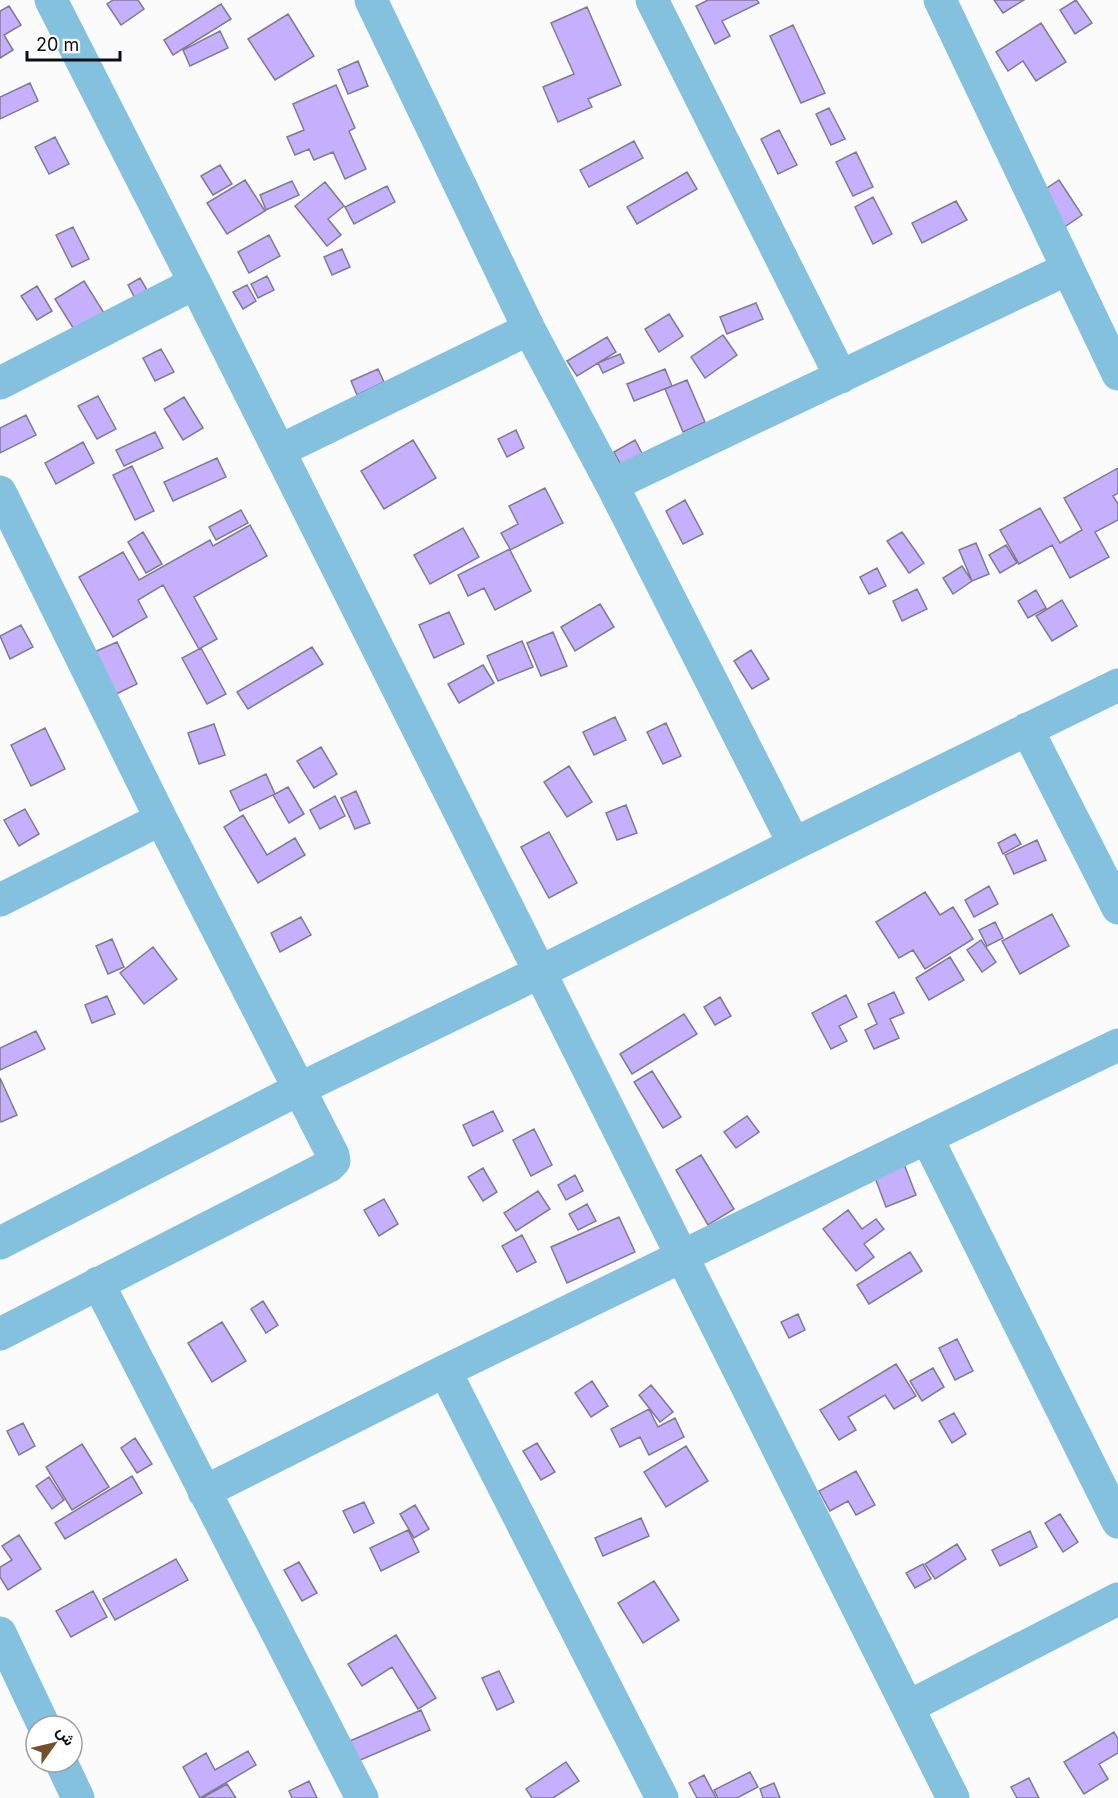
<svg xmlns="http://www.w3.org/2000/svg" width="1118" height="1798" viewBox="0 0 1118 1798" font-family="Inter,Vazirmatn,sans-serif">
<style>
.building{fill:#c4b0fc;stroke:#807b91;stroke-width:1.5}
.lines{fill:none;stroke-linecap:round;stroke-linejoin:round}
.minor{stroke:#84c1df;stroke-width:33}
</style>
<rect width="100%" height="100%" fill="#fbfbfb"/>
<path class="building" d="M113,0H138L144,9L121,25L107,4Z
M708,0H757L759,3L722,21L730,36L715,44L696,6Z
M994,0H1024L1003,13Z
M1076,0L1092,23L1075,34L1060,10Z
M221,4L231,19L173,55L164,40Z
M9,6L21,25L4,35L13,50L0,58V11Z
M587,7L621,85L588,99L592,107L558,122L543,87L574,74L551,23Z
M288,14L314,56L275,80L248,39Z
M1041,23L1066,62L1036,81L1023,61L1008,71L996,52Z
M793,25L825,93L801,103L770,36Z
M220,31L228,48L190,66L183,50Z
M358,61L368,86L348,94L338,70Z
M30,83L38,101L0,119V97Z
M336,85L355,128L349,131L366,169L345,179L333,152L314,160L309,149L295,155L287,137L304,130L293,104Z
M829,108L845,139L831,145L816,114Z
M779,130L797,165L778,174L761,139Z
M55,137L69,164L49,174L35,147Z
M634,141L643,158L589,187L580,170Z
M856,152L873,187L853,196L836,162Z
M220,165L232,184L213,195L201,176Z
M687,172L697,189L637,224L627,207Z
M245,180L265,211L227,234L207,203Z
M1059,180L1082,215L1063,228L1041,192Z
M292,181L299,195L266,210L260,195Z
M325,182L344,206L328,219L341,235L327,246L295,206Z
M387,186L395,202L354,224L345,207Z
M873,197L892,234L873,244L855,207Z
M956,201L967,220L922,243L912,223Z
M73,227L89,259L72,267L56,235Z
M269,235L280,256L249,273L238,252Z
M342,249L350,267L332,275L324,257Z
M267,276L274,290L258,298L251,284Z
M140,278L150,295L137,302L128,285Z
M84,281L104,313L75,331L55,299Z
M247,285L256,301L243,309L233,292Z
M37,286L52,311L37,320L21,296Z
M756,303L763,319L727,334L720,317Z
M669,314L683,336L659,352L645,329Z
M723,335L737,355L705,378L691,357Z
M607,337L616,352L577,376L567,361Z
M161,349L174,372L155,381L143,358Z
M620,354L624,363L603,373L598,363Z
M378,369L384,382L357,395L351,381Z
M665,369L672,386L634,401L627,384Z
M687,380L705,422L683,432L665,389Z
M98,396L116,429L97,439L78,406Z
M184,397L203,428L183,440L164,409Z
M26,415L36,435L0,453V428Z
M516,430L524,448L507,457L498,439Z
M155,432L163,448L124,466L116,450Z
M413,440L436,478L384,509L361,471Z
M635,440L645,459L624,471L614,452Z
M83,442L94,463L56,484L45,463Z
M217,458L226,477L173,501L164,482Z
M132,466L154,511L135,520L113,475Z
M1118,468V493L1113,496L1118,504V520L1095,532L1109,557L1070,578L1052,545L1019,564L1000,530L1040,508L1060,543L1082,530L1064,498Z
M545,488L563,523L510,550L531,591L495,610L484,588L468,596L458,575L510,549L501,533L518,524L509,506Z
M685,500L703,534L683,544L666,511Z
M241,510L248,523L216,540L209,527Z
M250,525L267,556L194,597L217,639L199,649L163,585L138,600L147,617L113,637L79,577L123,552L139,580L210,540L213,546Z
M463,528L479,557L430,584L414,555Z
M143,532L162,564L146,573L128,542Z
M902,532L924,563L909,573L887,541Z
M976,543L989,574L972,581L959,550Z
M1006,545L1017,563L1000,573L989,555Z
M962,566L972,581L953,594L943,578Z
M877,568L886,586L869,594L860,577Z
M917,589L927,609L902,621L893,601Z
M1036,590L1046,608L1028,618L1018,601Z
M1062,600L1077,626L1052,641L1036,616Z
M600,604L614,627L575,651L561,627Z
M449,612L464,644L434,658L419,625Z
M21,625L33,647L10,659L0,636Z
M553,632L567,666L541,676L527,643Z
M522,641L533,667L498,681L487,656Z
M117,642L137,684L110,697L90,654Z
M312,647L323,664L248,709L237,692Z
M201,648L226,694L207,704L182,658Z
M751,650L769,679L752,689L734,661Z
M483,665L494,683L459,703L448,684Z
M615,717L626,740L594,755L583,732Z
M666,723L681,756L663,764L647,732Z
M214,724L225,755L199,764L188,733Z
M45,728L65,769L31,786L11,745Z
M321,747L337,774L314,788L297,761Z
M569,766L592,802L567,817L544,782Z
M266,774L275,794L240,811L230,791Z
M288,787L304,814L289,823L273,795Z
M356,791L370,823L355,829L341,798Z
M335,796L345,816L320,829L310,810Z
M626,805L637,833L617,840L606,813Z
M25,809L39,834L19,846L4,820Z
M243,815L267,855L295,838L305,855L258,883L224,827Z
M549,832L577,883L549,898L521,847Z
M1015,834L1021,844L1003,854L998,843Z
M1037,840L1046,860L1014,874L1005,855Z
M989,886L998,904L974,917L965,900Z
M925,892L940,915L953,907L973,939L925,969L913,950L899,958L876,922Z
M1052,914L1069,946L1020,974L1002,941Z
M301,917L311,935L280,952L271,933Z
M995,922L1003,938L987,946L979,930Z
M112,939L124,967L108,974L96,946Z
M981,940L996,962L982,972L967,950Z
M153,947L177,979L144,1004L120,973Z
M950,957L964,980L929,1000L916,978Z
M894,992L904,1013L890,1019L899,1038L874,1049L865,1030L877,1024L868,1004Z
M846,995L857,1017L839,1026L847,1041L831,1049L812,1013Z
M107,996L115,1014L92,1023L85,1005Z
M720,997L731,1016L715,1025L704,1007Z
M684,1014L697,1034L632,1074L620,1054Z
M36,1031L45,1049L0,1070V1048Z
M652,1071L681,1117L663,1128L634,1082Z
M0,1078L17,1115L1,1122L0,1120Z
M493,1111L503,1131L473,1146L463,1125Z
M747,1116L759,1132L736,1148L724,1132Z
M534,1129L552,1165L531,1176L513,1140Z
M701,1155L734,1209L708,1225L676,1170Z
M904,1164L916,1195L886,1207L874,1175Z
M483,1168L497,1192L483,1201L468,1177Z
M575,1175L583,1191L566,1200L558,1185Z
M538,1191L550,1209L516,1231L504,1213Z
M384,1199L398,1224L379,1236L364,1210Z
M587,1204L596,1221L578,1230L569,1214Z
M848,1210L862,1229L876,1219L884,1229L864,1244L874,1257L856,1271L823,1229Z
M619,1217L635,1252L567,1283L551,1247Z
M522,1235L536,1262L517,1272L502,1246Z
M910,1252L922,1271L869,1304L857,1285Z
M263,1301L278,1325L266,1333L251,1309Z
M798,1314L805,1330L789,1338L781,1322Z
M222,1322L246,1361L212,1382L188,1343Z
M957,1339L973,1371L955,1380L939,1348Z
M896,1364L916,1396L894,1409L885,1395L848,1417L856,1430L839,1440L820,1410Z
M933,1368L944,1387L922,1401L910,1381Z
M592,1381L608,1406L591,1417L575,1393Z
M651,1385L673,1412L660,1422L639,1395Z
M649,1409L658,1427L675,1418L684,1437L649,1455L640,1437L620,1447L611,1429Z
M954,1413L966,1434L952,1443L939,1421Z
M23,1423L35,1446L19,1455L7,1431Z
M135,1438L152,1464L137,1473L121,1448Z
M537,1443L555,1472L541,1480L523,1451Z
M82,1444L109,1487L72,1510L46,1467Z
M686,1446L708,1481L666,1507L644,1472Z
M856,1471L875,1505L856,1515L848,1501L830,1511L819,1491Z
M132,1476L142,1493L65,1539L55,1523Z
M49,1477L64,1500L52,1509L36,1486Z
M364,1502L374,1523L354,1533L343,1511Z
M415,1505L429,1529L414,1538L400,1514Z
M1060,1514L1078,1542L1063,1552L1045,1523Z
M641,1518L649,1536L603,1556L595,1538Z
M408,1530L419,1552L381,1571L370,1548Z
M1030,1531L1037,1547L1000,1566L992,1550Z
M19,1535L41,1569L8,1590L0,1577V1567L12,1560L2,1546Z
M957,1544L966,1559L935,1579L925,1564Z
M176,1559L188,1580L115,1620L103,1599Z
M299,1562L317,1593L302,1601L284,1570Z
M923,1564L931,1579L915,1588L906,1573Z
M654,1581L679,1620L643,1643L618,1603Z
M93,1591L107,1617L71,1637L56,1611Z
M396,1635L436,1698L418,1709L392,1667L362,1686L348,1664Z
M499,1671L514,1702L497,1710L482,1678Z
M421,1710L430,1730L358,1761L350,1741Z
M1114,1732L1118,1739V1753L1099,1764L1108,1779L1084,1794L1064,1762Z
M248,1751L256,1765L200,1798L183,1767L206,1753L215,1770Z
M566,1762L579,1781L553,1798H532L526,1789Z
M750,1772L758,1787L737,1798H718L714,1790Z
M704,1775L716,1798H697L689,1783Z
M1029,1778L1039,1798H1017L1011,1787Z
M309,1781L317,1798H292L289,1791Z
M774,1783L780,1798H763L760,1789Z
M227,1784L236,1798H202Z"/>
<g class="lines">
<path class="minor" d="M51,0L195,283L953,1798
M371,0L529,329L612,485L794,844
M652,0L841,377
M940,0L1118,374
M0,383L195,283
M279,451L529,329
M612,485L1067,269
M0,492L161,819L333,1155L334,1161L329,1166L0,1334
M1027,729L1118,908
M0,900L161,819
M927,1138L1118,1522
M0,1243L299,1089L540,972L794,844L1118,685
M98,1283L362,1798
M445,1371L662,1798
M204,1492L445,1371L1118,1045
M0,1633L44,1726
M908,1707L1118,1599
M61,1762L78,1798"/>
</g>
<g transform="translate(54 1744) rotate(56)"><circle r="28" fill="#ffffff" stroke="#9e9fa3" stroke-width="1.5"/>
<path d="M0-4.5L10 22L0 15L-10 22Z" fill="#75512b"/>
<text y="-9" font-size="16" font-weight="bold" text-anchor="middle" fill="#0c1018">ش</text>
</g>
<path d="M27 51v9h93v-9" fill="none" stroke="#0c1018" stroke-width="3"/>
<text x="36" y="51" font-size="18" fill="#0c1018" stroke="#ffffff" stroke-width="4.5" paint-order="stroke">20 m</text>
</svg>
